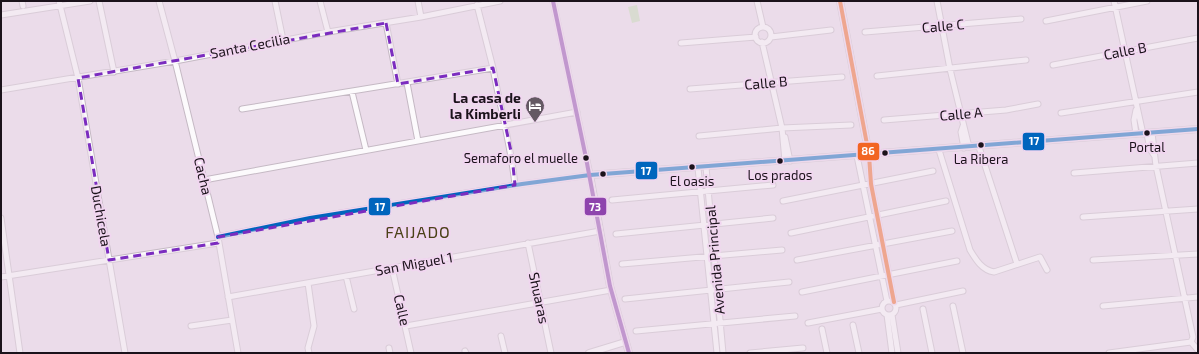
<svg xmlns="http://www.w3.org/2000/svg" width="1199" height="354" viewBox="0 0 1199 354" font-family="'Exo 2',sans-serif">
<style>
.pitch{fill:#c4dab3}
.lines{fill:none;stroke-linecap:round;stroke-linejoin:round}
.minor-casing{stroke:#c5b9c4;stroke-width:7}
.tertiary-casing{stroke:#c5b9c4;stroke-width:8}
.minor{stroke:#fcfafc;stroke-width:5}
.tertiary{stroke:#fcfafc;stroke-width:6}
.bus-1-casing{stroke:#f1d6f0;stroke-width:7}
.bus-2-casing{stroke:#f1d6f0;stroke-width:7}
.bus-3-casing{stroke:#f1d6f0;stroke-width:7}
.bus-1{stroke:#0065bd;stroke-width:4}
.bus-2{stroke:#8e44ad;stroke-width:4}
.bus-3{stroke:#f26522;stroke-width:4}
.marked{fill:none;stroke:#7b2cbf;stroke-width:3;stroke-dasharray:8 5;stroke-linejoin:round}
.bus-dot{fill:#1b121b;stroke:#f1d6f0;stroke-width:1.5}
.labels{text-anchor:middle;stroke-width:4;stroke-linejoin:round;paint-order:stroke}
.bus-label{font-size:13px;fill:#1b121b;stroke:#f1d6f0}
.street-label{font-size:14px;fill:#1b121b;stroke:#f1d6f0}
.poi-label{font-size:14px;font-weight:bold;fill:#1b121b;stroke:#f1d6f0;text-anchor:end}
.quarter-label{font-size:16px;letter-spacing:1px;fill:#4b4118;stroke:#f1d6f0}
.line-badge{stroke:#f1d6f0;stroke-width:1.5}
.badge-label{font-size:11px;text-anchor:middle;font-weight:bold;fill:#fff}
</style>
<rect width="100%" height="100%" fill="#ebdcea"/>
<path class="pitch" d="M637,5L640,21L632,23L628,7Z"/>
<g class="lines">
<defs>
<path id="minor" d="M22,1L23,6
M59,1L78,78L125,353
M99,1L114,72
M159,1L175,61L218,237L238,353
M275,1L283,40
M320,1L328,32
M418,1L421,17
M757,1L763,27
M937,1L950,69L969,147
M1114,1L1143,134
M477,5L493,68
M1,15L90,1
M1046,21L1147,1
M386,23L398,84
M755 35a8 8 0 1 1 16 0a8 8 0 1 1-16 0Z
M865,32L1021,19
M771,37L831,30
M762,42L782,128L785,161
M681,43L756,37
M1053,65L1198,38
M877,76L1026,60
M407,83L418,141
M690,89L842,77
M1,90L175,61L328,32L421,17L500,1
M352,92L366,150
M242,109L493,68C500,107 511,145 515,185
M1136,110L1134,120L1136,134
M1061,113L1198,92
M884,120L1006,110L1038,104
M963,126L961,132L964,148
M1152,133L1156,166L1193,337L1191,342
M1147,134L1150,149L1154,155
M699,136L782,128L851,125
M785,137L790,161
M979,147L1017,264
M939,150L970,250C976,260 982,270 994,272L1040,257L1047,270
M869,155L871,184L894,302
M857,156L887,301
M706,167L723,353
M698,168L717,353
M1074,173L1198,163
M204,180L577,112
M612,200L773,185
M783,201L933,171
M1083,217L1198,209
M1,218L20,353
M791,233L946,201
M616,234L773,218
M218,237L310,218L522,184L590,175L553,1
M528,243L551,353
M797,260L952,231
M1093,260L1198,254
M622,264L782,250
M392,268L411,353
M346,276L354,309
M1,277L218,243
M308,283L314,326L308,348L309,353
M802,292L957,261
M228,297L600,231
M625,299L789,282
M882 308a7 7 0 1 1 14 0a7 7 0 1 1-14 0Z
M896,305L963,291
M953,306L963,353
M1103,306L1198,297
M923,309L932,353
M887,315L892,353
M892,315L898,353
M808,323L882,309
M853,325L859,353
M191,326L232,320
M406,326L611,290
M822,329L827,353
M636,331L795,316
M501,336L505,353
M1191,342L1198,350
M389,348L390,353
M465,351L466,353
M750,353L803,348
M1109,353L1191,342"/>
<path id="tertiary" d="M840,1L869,155
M589,353L625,342
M629,353L610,286L590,175L1198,129"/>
</defs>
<use href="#minor" class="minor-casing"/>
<use href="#tertiary" class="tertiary-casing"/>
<use href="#minor" class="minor"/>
<use href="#tertiary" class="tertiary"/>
<defs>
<path id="bus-1" d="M218,237L310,218L522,184L590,175L1198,129"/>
<path id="bus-2" d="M553,1L586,158L610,286L629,353"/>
<path id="bus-3" d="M840,1L869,155L871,184L894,302"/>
</defs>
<use href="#bus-1" class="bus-1-casing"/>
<use href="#bus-2" class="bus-2-casing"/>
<use href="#bus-3" class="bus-3-casing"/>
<use href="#bus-1" class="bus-1"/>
<use href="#bus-2" class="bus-2"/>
<use href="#bus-3" class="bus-3"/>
</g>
<path d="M0 0H1199V354H0ZM386,23L398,84L493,68L512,156L515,185L218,237V243L109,260L78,78Z" fill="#ebdcea" fill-opacity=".55" fill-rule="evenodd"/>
<path class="marked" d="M386,23L398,84L493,68L512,156L515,185L218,237V243L109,260L78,78Z"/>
<defs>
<symbol id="hotel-pin" viewBox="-11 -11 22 30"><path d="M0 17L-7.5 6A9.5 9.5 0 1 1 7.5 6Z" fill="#645963" stroke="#f1d6f0"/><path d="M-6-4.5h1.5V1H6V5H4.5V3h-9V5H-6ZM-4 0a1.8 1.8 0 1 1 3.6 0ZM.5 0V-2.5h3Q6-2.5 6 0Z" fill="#fff"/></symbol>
</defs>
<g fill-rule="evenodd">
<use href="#hotel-pin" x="524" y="95" width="22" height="30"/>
</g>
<g class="bus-dot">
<circle cx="1147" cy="133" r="3.5"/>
<circle cx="981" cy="145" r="3.5"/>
<circle cx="885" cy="153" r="3.5"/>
<circle cx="586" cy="158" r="3.5"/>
<circle cx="780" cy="161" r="3.5"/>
<circle cx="692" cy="167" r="3.5"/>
<circle cx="603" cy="174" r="3.5"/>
</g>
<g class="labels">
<g class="bus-label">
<text x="1147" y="152">Portal</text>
<text x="578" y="163" text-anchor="end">Semaforo el muelle</text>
<text x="981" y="164">La Ribera</text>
<text x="780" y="180">Los prados</text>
<text x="692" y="186">El oasis</text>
</g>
<g class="street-label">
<text transform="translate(943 26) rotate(-5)" y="5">Calle C</text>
<text transform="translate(250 46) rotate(-11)" y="5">Santa Cecilia</text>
<text transform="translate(1125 51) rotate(-11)" y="5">Calle B</text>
<text transform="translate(766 83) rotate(-5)" y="5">Calle B</text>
<text transform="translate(961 114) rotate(-5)" y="5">Calle A</text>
<text transform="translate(203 176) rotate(77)" y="5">Cacha</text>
<text transform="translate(101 216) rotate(80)" y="5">Duchicela</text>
<text transform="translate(715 260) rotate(-95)" y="5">Avenida Principal</text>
<text transform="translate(414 264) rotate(-10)" y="5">San Miguel 1</text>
<text transform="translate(539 298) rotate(78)" y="5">Shuaras</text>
<text transform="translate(402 310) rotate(77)" y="5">Calle</text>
</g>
<g class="poi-label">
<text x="521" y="103">La casa de<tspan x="521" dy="16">la Kimberli</tspan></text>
</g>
<g class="quarter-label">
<text x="418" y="238">FAIJADO</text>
</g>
</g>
<g class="line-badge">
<rect x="1022" y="132" width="23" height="19" rx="4" fill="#0065bd"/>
<rect x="857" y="142" width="23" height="19" rx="4" fill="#f26522"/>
<rect x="635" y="161" width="23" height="19" rx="4" fill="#0065bd"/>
<rect x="368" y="197" width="23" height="19" rx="4" fill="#0065bd"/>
<rect x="584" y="197" width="23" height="19" rx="4" fill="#8e44ad"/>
</g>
<g class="badge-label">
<text x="1034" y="145">17</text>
<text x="868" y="155">86</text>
<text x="646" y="175">17</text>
<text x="380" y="211">17</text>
<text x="595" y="211">73</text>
</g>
<rect width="1199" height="354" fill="none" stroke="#1b121b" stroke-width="4"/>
</svg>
